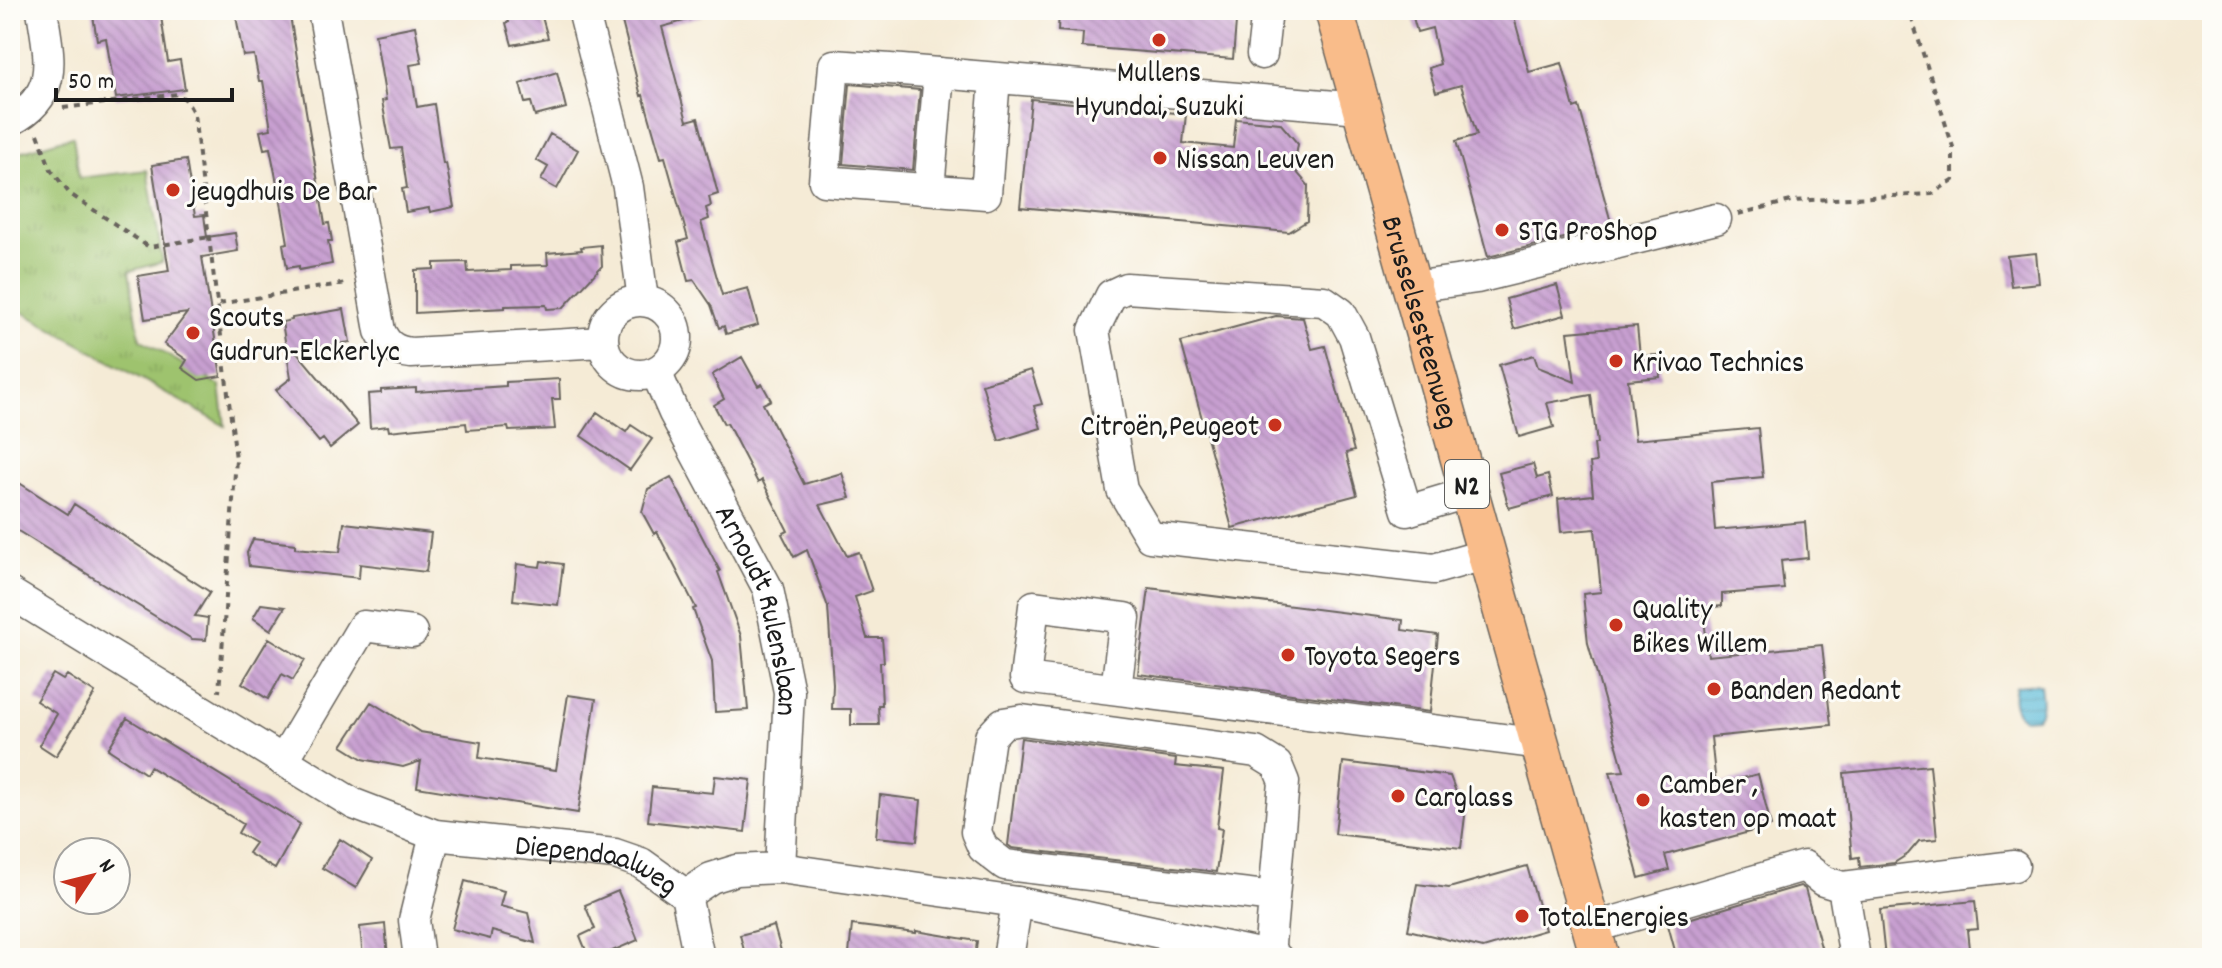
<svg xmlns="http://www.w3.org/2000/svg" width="2222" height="968" viewBox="0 0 2222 968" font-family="Dekko,sans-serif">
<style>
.grass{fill:url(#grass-tufts);stroke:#5d7045;stroke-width:2}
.water{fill:url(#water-rules);stroke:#3a6b7a;stroke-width:2}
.building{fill:url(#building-back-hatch)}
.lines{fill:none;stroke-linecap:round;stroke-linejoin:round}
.minor-casing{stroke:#68645d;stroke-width:33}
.major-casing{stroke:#68645d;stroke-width:41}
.path{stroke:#68645d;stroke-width:4;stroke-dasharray:6 6;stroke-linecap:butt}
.minor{stroke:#fff;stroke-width:30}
.major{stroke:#f9bc8a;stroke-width:38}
.poi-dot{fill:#c8321e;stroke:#fdfcf7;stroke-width:3}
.labels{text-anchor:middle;stroke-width:6;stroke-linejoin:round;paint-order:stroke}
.shield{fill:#fdfcf7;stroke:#605f5e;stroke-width:2}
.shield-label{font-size:28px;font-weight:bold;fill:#1c1c1c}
.poi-label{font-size:30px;fill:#1c1c1c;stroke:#fdfcf7;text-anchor:start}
.street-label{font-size:30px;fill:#1c1c1c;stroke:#fdfcf7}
</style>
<defs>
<pattern id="grass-tufts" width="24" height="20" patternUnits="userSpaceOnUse" patternTransform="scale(2)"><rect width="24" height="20" fill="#9ec36e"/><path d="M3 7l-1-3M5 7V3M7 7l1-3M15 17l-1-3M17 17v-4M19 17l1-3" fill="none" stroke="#88a75f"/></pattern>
<pattern id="water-rules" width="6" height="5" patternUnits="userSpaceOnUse" patternTransform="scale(2)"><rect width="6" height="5" fill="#59bad8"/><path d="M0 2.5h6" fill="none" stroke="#4d9fb9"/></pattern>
<pattern id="building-back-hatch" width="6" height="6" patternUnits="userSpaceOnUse" patternTransform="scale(2)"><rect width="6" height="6" fill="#c79fd0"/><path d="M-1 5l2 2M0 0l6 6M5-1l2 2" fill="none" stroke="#aa88b2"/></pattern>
</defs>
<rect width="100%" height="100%" fill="#fdfcf7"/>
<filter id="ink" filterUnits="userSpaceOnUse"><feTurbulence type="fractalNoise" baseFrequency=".0125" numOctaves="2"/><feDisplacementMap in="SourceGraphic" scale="16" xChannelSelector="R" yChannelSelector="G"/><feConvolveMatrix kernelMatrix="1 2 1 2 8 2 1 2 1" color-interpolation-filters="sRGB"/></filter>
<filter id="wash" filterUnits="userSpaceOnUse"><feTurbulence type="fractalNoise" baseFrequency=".006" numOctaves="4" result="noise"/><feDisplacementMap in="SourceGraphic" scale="32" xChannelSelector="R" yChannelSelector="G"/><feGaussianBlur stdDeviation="1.8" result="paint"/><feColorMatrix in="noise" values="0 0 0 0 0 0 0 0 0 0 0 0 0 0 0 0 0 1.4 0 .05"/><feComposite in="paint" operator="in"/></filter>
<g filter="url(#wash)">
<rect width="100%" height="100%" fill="#f5ebd6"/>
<path class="grass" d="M73,136L79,178L147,170L163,262L129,271L140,339L220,386L225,426L10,305V155Z"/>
<path class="water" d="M2040,684C2041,696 2045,709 2036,718L2024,719C2013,712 2012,697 2015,686Z"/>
<g id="blocks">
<path class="building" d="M92,10H139V13L160,10L168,62L180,60L185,89L116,98L106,38L97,40Z
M235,10H289L325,224L329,223L332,241H328L332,264L299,270V266L287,268L283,244L288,243L282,208L270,148L264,149L260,131L271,129L263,81H259L254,55L243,56Z
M521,10H540L548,38L512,45L506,23L509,22L507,13Z
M619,10H701L702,16L662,27L687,121L698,118L718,194L709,197L711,206L706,208L709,219L701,222L722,295L748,288L758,325L726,334L724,326L719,328L711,305L694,280L688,281L678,242L688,239L665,157L661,158L643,95L641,96Z
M1059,10L1184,12V10H1237L1233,59L1082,47L1083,33L1058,31Z
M1411,10H1512L1529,72L1562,63L1574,108L1579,106L1612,226L1488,257L1456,141L1477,135L1461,85L1436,92L1429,68L1440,64L1432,28L1417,32Z
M415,26L422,63L410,65L417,107L434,104L443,164L446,163L454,207L430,212L429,208L406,212L402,189L407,188L401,148L391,149L382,101L386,100L375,34Z
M557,72L566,108L535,116L531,102L525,103L520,84Z
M850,84L920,90L913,170L843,164Z
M1031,99L1186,114L1183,143L1233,148L1236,119L1280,123L1298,144L1294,169L1308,185L1307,221L1289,232L1020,207Z
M550,134L578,150L557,189L541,180L548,167L536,160Z
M186,160L195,216L204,215L207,237L235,233L238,251L202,257L221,376L199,380L182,368L187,360L164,344L187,313L145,319L138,276L169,271L152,165Z
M601,245L602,266L563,308L547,309L546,305L505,306V308L415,313V270L434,269V263L467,262L468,272L511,270V266L548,265L547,253L582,250L581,247Z
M2036,253L2039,283L2011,286L2007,256Z
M1557,285L1565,315L1514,329L1506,299Z
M344,309L350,342L296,351L358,425L330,448L323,439L319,442L276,390L291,378L282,322L292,320V318Z
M1276,316L1303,318L1312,349L1325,346L1354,451L1346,453L1357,495L1232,528L1181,342Z
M1637,326L1640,356L1659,355L1660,377L1628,380L1635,440L1758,428L1763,477L1711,482L1715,530L1805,522L1808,558L1781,561L1784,589L1722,594V606L1703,608L1708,656L1822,645L1831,725L1711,737L1716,785L1758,774L1771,826L1665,855L1669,870L1639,878L1610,772L1624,771L1588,643L1583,594L1601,592L1595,529L1561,532L1558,499L1593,495L1590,463L1596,462L1594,444H1597L1591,395L1547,403L1554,427L1519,437L1499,365L1534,355L1538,367L1575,382L1568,332Z
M742,357L758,386L762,384L771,400L763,404L804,484L842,473L850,498L820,505L847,556L859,552L872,591L855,597L867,638H882L884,662H880L882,705H878L879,725H851V709H832L833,684L828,607L807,550L794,557L782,534L788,531L762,480L758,483L727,423L724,424L714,405L724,399L712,375Z
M1031,370L1042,404L1034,406L1041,428L999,441L982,384Z
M559,379L560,399H552L555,429L509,431L508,427L467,430L466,423L389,431L388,426L370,428L368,394L381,393V390L416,388V392L506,386V382Z
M597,412L626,432L631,425L652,439L630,470L581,436Z
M1533,464L1537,478L1548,475L1553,496L1509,508L1499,473Z
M10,477L68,514L74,504L210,592L195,616L208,618L206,640L192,639L10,526Z
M671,477L720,571L718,572L741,636L748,710L715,712L712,661L693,609L696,608L657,532L654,534L642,512L648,489Z
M344,523L431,533L426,572L360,564L359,578L249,566L247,553L253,539L295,544V548L340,552Z
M541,561L563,564L558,605L513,600L517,564L540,567Z
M1149,588L1403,620L1402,630L1438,635L1430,712L1138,674Z
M261,604L285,607L271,630L253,618Z
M269,638L305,660L293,680L282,674L268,699L242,683Z
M53,674L63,680L67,675L95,693L56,756L39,745L57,714L36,701Z
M568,695L596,699L578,813L417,787L421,761L403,767L363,759L342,746L371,702L420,732L481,742L479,758L556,770Z
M127,718L300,824L275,869L248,853L255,843L238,833L243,824L150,767L146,774L108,749Z
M1021,738L1176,759L1175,766L1224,771L1217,828L1222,829L1216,872L1012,848L1008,845Z
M1343,762L1450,776L1465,816L1461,848L1335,834Z
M1930,765L1937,839L1919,841L1908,854L1894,863L1860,867L1859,857L1852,858L1844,773Z
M715,776L751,780L745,832L648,821L652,787L713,793Z
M880,795L921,800L917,841L876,837Z
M340,839L372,860L356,888L322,868Z
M1527,866L1545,930L1483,948L1408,930L1417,884L1449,888Z
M465,881L504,891L500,906L528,913L535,943L492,931L490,939L452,929Z
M1800,886L1805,889L1824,958H1677L1668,925Z
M618,891L638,940L596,958H589L580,936L595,929L585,905Z
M1975,901L1978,929L1967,930L1970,958H1885L1880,910Z
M385,924L388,958H363L360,927Z
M852,925L916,933V931L977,941L975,958H869L849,954Z
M774,926L783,958H746L740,935Z"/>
</g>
</g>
<g filter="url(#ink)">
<use href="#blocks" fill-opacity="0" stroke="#68645d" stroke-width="2"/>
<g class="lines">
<defs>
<g id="minor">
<path d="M323,10L380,331C387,346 395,351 411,353L603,342"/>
<path d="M583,10L628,187L643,300"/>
<path d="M1262,54L1267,10"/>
<path d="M995,78L986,194L824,181L834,65L890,69L1360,108"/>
<path d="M10,121C61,95 49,57 42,10"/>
<path d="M929,189L939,73"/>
<path d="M1412,287L1477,278L1716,219"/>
<circle cx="640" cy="338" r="37"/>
<path id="s1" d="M656,372L674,413L768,589L789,692L780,868"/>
<path d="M1470,492L1407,511L1354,337L1341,313L1324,301L1126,288L1111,295L1094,330L1122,490L1150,537L1434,569L1487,554"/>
<path id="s2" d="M10,593L354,804L435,835L615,854L641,863L686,895"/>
<path d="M1116,689L1125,618L1034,606L1025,678L1541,744"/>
<path d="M283,761L363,626L412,632"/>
<path d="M1843,887L1855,958"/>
<path d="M686,895L711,878L737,870L780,868L1017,902L1277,958"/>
<path d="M686,895L699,958"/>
<path d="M1592,928L1804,866L1823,881L1843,887L2014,866"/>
<path d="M1269,956L1284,782L1277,765L1256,752L1022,720L1003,723L990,737L976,832L983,848L1005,865L1274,897"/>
<path d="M419,958L414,920L435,835"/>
<path d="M1008,958L1017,902"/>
</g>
<g id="major">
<path id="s3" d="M1334,10L1600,958"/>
</g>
</defs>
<use href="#minor" class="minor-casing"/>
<use href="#major" class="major-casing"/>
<path class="path" d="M63,108L178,94L186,100L194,114L236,459L219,692
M38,134L51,170L70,194L149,247L210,237
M1738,214L1791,201L1932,194L1953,180V147L1909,10
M219,304L346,283"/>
<use href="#minor" class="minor"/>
<use href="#major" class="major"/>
</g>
</g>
<g class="poi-dot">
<circle cx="1159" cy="40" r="8"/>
<circle cx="1160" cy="158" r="8"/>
<circle cx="173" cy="190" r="8"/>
<circle cx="1502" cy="230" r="8"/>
<circle cx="193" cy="333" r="8"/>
<circle cx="1616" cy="361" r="8"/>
<circle cx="1275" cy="425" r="8"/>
<circle cx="1616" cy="625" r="8"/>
<circle cx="1288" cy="655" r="8"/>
<circle cx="1714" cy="689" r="8"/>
<circle cx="1398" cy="796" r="8"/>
<circle cx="1643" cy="800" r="8"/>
<circle cx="1522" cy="916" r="8"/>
</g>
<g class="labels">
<rect class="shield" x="1445" y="460" width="44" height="48" rx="6"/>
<g class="shield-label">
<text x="1467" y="494">N2</text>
</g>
<g class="poi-label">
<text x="1159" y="81" text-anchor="middle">Mullens<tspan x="1159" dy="34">Hyundai, Suzuki</tspan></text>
<text x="1176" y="168">Nissan Leuven</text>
<text x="189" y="200">jeugdhuis De Bar</text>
<text x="1518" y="240">STG ProShop</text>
<text x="209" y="326">Scouts<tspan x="209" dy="34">Gudrun-Elckerlyc</tspan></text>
<text x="1632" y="371">Krivao Technics</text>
<text x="1259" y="435" text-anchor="end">Citroën,Peugeot</text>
<text x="1632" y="618">Quality<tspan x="1632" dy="34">Bikes Willem</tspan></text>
<text x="1304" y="665">Toyota Segers</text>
<text x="1730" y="699">Banden Redant</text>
<text x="1659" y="793">Camber ,<tspan x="1659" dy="34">kasten op maat</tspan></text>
<text x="1414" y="806">Carglass</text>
<text x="1538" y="926">TotalEnergies</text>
</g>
<g class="street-label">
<text dy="10" stroke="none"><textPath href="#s3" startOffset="324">Brusselsesteenweg</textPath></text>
<text dy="10" stroke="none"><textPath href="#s1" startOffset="262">Arnoudt Rulenslaan</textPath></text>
<text dy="10" stroke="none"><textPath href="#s2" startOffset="656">Diependaalweg</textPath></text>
</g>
</g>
<rect width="2222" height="968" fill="none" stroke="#fdfcf7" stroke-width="40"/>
<g transform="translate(92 876) rotate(55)"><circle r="38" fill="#fdfcf7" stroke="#a3a29f" stroke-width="2"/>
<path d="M0-6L14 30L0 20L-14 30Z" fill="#c8321e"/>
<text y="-12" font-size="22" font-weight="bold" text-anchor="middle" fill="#1c1c1c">N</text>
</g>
<path d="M56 88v12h176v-12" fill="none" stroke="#1c1c1c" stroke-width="4"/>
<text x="68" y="88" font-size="24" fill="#1c1c1c" stroke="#fdfcf7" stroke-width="6" paint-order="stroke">50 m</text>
</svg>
